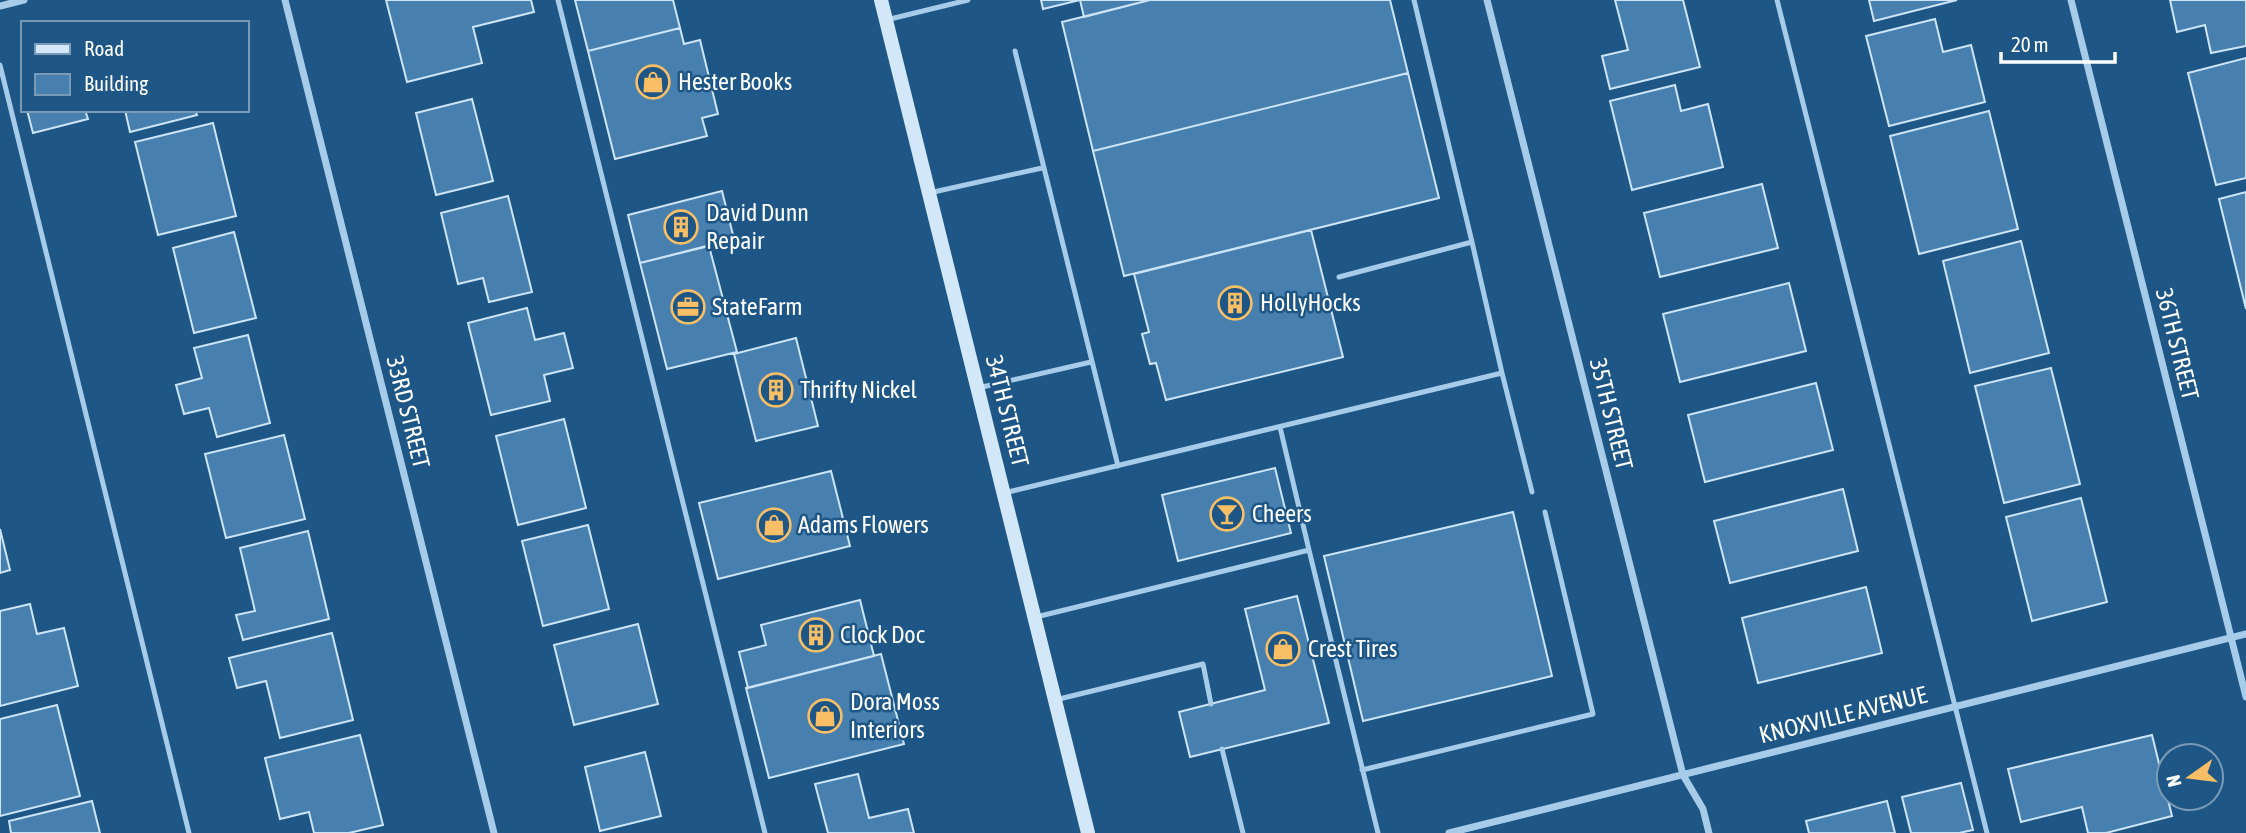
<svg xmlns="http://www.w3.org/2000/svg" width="2246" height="833" viewBox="0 0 2246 833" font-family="'Asap Condensed',sans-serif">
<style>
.building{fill:#4780af;stroke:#cce4f8;stroke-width:2}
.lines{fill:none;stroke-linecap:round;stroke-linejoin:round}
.service{stroke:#a7ccea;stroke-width:5}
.minor{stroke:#a7ccea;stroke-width:7}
.secondary{stroke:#d2e7f8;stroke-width:14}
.labels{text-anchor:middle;stroke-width:5;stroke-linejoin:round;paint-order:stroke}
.poi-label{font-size:24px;fill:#fff;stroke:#1e5686;text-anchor:start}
.street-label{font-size:24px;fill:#fff;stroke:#1e5686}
</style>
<rect width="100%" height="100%" fill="#1e5686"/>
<path class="building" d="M386,0H531L534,12L473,27L482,63L407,82Z
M575,0H673L680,28L588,51Z
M1041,0H1150L1084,17L1080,0L1043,9Z
M1150,0H1390L1408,73L1093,151L1062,22Z
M1615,0H1683L1700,67L1610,89L1602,56L1628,50Z
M1869,0H1957L1874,21Z
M2170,0H2246V46L2211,53L2205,25L2177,32Z
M1935,19L1943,52L1971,45L1985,102L1889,126L1866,36Z
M680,28L684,44L700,40L718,114L702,118L707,136L615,159L588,51Z
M2246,58V178L2216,185L2188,73Z
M1408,73L1439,198L1124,276L1093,151Z
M1675,85L1681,111L1708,104L1723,167L1632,190L1610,101Z
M472,99L493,181L436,195L416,113Z
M27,110H85L88,119L33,133Z
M125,110H195L197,115L130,132Z
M1989,111L2018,229L1919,254L1890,136Z
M213,123L236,216L158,235L135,142Z
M1762,184L1778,248L1660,277L1644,213Z
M722,191L734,239L640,263L628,215Z
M2246,192V309L2219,199Z
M508,196L532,292L489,302L483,278L458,284L441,213Z
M1311,230L1343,357L1166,400L1156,363L1150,364L1142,334L1149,332L1134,274Z
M234,232L256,318L194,333L173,248Z
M2021,241L2049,353L1970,373L1943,261Z
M709,246L737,352L667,369L640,263Z
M1789,283L1806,351L1680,382L1663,314Z
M527,308L535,340L564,333L573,368L544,375L550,401L491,415L468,323Z
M248,335L270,423L217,437L209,408L184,414L176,385L202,378L194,348Z
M796,338L818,426L756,441L734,354Z
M2051,368L2080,484L2004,503L1975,386Z
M1816,383L1833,450L1705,482L1688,415Z
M564,419L586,508L518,525L496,436Z
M284,435L305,519L226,538L205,454Z
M1275,468L1291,533L1178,561L1162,495Z
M831,471L850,546L718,579L699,503Z
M1843,489L1858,551L1730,583L1714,521Z
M2081,498L2107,602L2032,621L2006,517Z
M1513,512L1552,676L1363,721L1324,556Z
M588,525L609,609L543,626L522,541Z
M0,529L10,570L0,573Z
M308,531L329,619L243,640L236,615L255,611L240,548Z
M1866,587L1882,653L1758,683L1742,618Z
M1297,596L1329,723L1190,757L1179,712L1265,690L1245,609Z
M860,600L874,656L748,688L739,652L766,645L761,625Z
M30,604L37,634L64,628L78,686L0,706V611Z
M638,624L658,704L574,725L554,645Z
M332,633L353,720L280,738L266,681L237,688L229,658Z
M881,654L904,744L769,778L746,688Z
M57,705L80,796L0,816V719Z
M360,735L383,825L349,833H314L309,812L280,819L265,758Z
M2152,735L2172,816L2106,833H2088L2082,807L2021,822L2008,769Z
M645,752L661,816L600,831L585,767Z
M858,774L869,818L908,809L914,833H828L815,784Z
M1961,783L1973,830L1959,833H1911L1902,797Z
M92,801L100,833H11L9,821Z
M1887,801L1895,833H1809L1806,821Z"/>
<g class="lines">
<path class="service" d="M558,0L765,833
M1414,0L1472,242
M1777,0L1987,833
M886,20L968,0
M1015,51L1118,466
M0,65L189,833
M929,193L1042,168
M1502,373L1532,492
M978,388L1091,362
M1004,493L1502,373L1472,242L1339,277
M1309,550L1378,833
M1036,617L1309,550L1280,427
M1055,700L1203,664L1211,704
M1222,749L1243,833
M1362,770L1593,714L1545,512"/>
<path class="minor" d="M285,0L494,833
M1487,0L1683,775L1703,809L1709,833
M2071,0L2246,697
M0,6L24,0
M1449,833L2246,634"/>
<path class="secondary" d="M881,0L1088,833"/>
</g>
<defs>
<symbol id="shop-ring" viewBox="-11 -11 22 22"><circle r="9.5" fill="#1e5686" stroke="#f9bf66" stroke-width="1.5"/><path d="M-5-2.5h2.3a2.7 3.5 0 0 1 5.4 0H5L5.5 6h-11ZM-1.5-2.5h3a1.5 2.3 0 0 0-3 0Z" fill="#f9bf66"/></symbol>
<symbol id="building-ring" viewBox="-11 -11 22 22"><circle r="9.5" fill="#1e5686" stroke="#f9bf66" stroke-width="1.5"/><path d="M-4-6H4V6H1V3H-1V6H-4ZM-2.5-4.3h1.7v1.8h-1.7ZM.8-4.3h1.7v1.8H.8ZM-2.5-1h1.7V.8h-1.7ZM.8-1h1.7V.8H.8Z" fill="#f9bf66"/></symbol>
<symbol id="office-ring" viewBox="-11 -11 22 22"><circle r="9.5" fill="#1e5686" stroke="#f9bf66" stroke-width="1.5"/><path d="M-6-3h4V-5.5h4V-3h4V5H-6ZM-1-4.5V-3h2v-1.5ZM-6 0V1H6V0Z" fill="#f9bf66"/></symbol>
<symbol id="bar-ring" viewBox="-11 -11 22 22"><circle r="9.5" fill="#1e5686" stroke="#f9bf66" stroke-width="1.5"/><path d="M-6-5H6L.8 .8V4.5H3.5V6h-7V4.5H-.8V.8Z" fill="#f9bf66"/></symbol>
</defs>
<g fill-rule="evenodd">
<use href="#shop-ring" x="634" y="63" width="38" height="38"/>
<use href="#building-ring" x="662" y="208" width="38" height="38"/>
<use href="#building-ring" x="1216" y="284" width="38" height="38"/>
<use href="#office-ring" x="669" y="288" width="38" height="38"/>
<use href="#building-ring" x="757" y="371" width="38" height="38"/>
<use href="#bar-ring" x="1208" y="495" width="38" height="38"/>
<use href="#shop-ring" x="755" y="506" width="38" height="38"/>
<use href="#building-ring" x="797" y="616" width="38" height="38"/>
<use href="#shop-ring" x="1264" y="630" width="38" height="38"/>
<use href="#shop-ring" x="806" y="697" width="38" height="38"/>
</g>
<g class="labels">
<g class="poi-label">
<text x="678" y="90">Hester Books</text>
<text x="706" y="221">David Dunn<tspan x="706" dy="28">Repair</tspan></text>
<text x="1260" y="311">HollyHocks</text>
<text x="712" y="315">StateFarm</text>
<text x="800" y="398">Thrifty Nickel</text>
<text x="1252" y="522">Cheers</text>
<text x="798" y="533">Adams Flowers</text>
<text x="840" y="643">Clock Doc</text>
<text x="1308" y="657">Crest Tires</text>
<text x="850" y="710">Dora Moss<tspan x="850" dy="28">Interiors</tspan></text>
</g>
<g class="street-label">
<text transform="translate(2177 344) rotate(76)" y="8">36TH STREET</text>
<text transform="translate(1007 411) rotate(76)" y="8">34TH STREET</text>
<text transform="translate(408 412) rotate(76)" y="8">33RD STREET</text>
<text transform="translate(1611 414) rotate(76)" y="8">35TH STREET</text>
<text transform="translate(1843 715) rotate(-14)" y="8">KNOXVILLE AVENUE</text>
</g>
</g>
<rect x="21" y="21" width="228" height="91" fill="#1e5686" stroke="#789ab6" stroke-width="2"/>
<rect x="35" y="44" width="35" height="10" fill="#d2e7f8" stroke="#789ab6" stroke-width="2"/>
<text x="84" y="56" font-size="21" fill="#ffffff">Road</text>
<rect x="35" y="74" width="35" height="21" fill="#4780af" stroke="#789ab6" stroke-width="2"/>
<text x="84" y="91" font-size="21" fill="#ffffff">Building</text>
<g transform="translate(2190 777) rotate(256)"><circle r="33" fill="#1e5686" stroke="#789ab6" stroke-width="2"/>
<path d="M0-5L12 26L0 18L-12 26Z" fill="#f9bf66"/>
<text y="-10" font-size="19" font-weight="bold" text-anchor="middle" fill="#ffffff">N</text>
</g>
<path d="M2001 52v10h114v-10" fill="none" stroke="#ffffff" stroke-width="3.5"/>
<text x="2011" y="52" font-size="21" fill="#ffffff" stroke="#1e5686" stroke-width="5" paint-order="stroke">20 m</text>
</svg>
